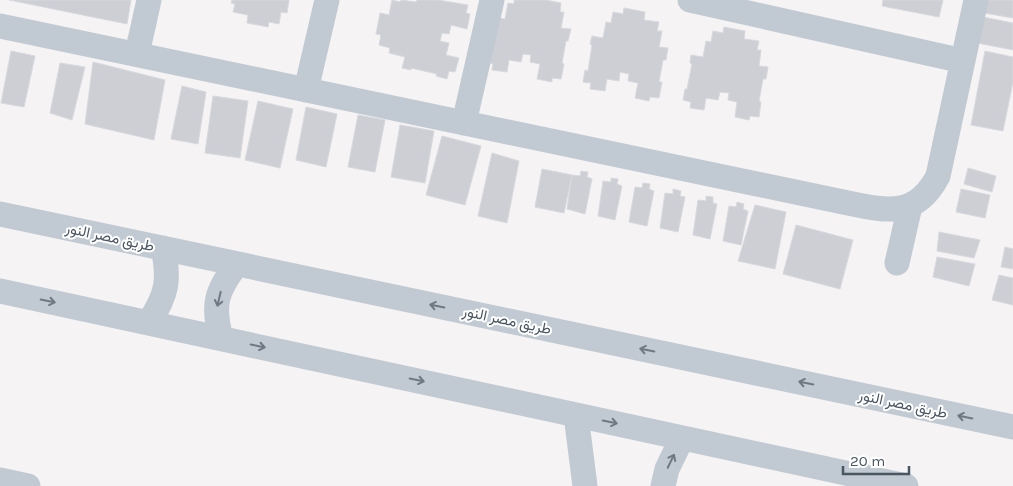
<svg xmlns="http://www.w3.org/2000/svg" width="1013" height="486" viewBox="0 0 1013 486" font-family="Karla,Vazirmatn,sans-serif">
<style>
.building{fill:#cdcfd5;stroke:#d7d9de}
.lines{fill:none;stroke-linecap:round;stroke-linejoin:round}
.minor{stroke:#c1cad2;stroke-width:25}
.oneway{stroke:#6e7983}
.labels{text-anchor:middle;stroke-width:4;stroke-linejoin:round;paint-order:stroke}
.street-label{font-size:15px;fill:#4a5661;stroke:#fff}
</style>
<rect width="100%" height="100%" fill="#f5f3f3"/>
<path class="building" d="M9,0H131L127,24Z
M232,0H289L287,13L281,12L279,24L269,22L268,27L247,23L248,15L233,12L235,4L231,3Z
M392,0L400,2L401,0L416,2L417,0H438L468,5L466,13L470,14L467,29L451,25L449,34L442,33L440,41L449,43L446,55L459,58L455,72L449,71L447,79L436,76L437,74L411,68V70L402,68L405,57L389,53L390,48L379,45L381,35L376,34L380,13L389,15Z
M514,0H546L561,3L560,12H564L561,28L571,29L568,41H566L562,63L564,64L561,79L552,78V82L537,79L540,64L530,62L531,55L523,54L521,62L509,60L507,72L492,70L493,64L486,62L494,17L505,19L508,3L514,4Z
M883,0H943L939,17L882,6Z
M987,0H1013V18L984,13Z
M624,8L645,12L644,20L659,22L657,31H662L659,47L668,48L666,60H663L659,82H662L659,98L650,97L649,101L635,98L638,83L628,81L629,74L620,72L619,81L607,79L605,91L590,89L591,83L583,82L585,70L588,71L592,45L590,44L592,36L603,38L606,22L611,23L613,12L623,14Z
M978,16L1013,23V50L972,42Z
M724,27L745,31L744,39L759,41L757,50H761L759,66L768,67L766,79H763L759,101L761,102L759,117L750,116L749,120L735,117L737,102L728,100L729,93L720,92L718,100L706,98L704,110L690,108L691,102L683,100L685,89H687L692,64L690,63L691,55L703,57L706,41L711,42L713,31L723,33Z
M11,51L35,56L24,107L1,103Z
M985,51L1013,57V82L1003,131L971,125Z
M93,62L165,80L154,140L85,124Z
M60,63L85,67L72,120L50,113Z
M182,86L206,92L198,144L171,139Z
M213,96L248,101L240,158L205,153Z
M258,101L293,109L280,168L245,160Z
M306,107L337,114L326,167L296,160Z
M358,115L385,120L375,172L348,167Z
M400,125L434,131L425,183L391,177Z
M442,136L481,146L465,205L426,195Z
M492,153L519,161L507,223L478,216Z
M968,168L996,176L992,192L964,184Z
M542,169L572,175L564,213L535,207Z
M581,171L588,172L587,177L592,179L585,214L567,209L572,175L580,176Z
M611,178L618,179L617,184L622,186L615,220L598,216L603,181L611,182Z
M643,183L650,184L649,189L654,191L647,226L629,222L635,187L642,188Z
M673,189L681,191L680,196L685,197L678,232L660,228L665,193L673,194Z
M961,189L990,195L985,218L956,212Z
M706,196L713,197V203L717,204L710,239L693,235L698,200L706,201Z
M737,202L744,204L743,209L748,211L741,245L723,241L729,206L736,207Z
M755,205L786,212L775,269L738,261Z
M796,225L853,240L840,289L783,274Z
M939,232L980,240L974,258L937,251Z
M1005,247L1013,249V269L1001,267Z
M937,257L975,264L969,286L933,277Z
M999,275L1013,278V305L992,300Z"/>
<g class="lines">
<path class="minor" d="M690,0L963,61
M0,26L848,203C887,211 916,218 938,176L976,0
M137,54L149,0
M306,90L327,0
M464,123L492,0
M0,214L1013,427
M897,263L910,206
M0,291L906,486
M149,322C167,295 170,280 163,248
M221,338C212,305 216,291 237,264
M576,415L585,486
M0,480L28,486
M663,486L667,469L682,438"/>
</g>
<defs><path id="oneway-shaft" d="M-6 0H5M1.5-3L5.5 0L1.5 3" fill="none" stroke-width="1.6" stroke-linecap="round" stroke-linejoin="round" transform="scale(1.25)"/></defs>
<g class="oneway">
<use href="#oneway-shaft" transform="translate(219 299) rotate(103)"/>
<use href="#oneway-shaft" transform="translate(48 301) rotate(12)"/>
<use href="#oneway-shaft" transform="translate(437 306) rotate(-168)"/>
<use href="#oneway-shaft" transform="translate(258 346) rotate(12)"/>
<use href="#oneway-shaft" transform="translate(647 350) rotate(-168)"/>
<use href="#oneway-shaft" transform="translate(417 380) rotate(12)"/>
<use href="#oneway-shaft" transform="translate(806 383) rotate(-168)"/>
<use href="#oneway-shaft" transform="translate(965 417) rotate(-168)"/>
<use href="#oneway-shaft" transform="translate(610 422) rotate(12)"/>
<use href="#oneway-shaft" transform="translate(671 461) rotate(-64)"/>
</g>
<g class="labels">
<g class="street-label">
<text transform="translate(110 237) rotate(12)" y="5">طريق مصر النور</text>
<text transform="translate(507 320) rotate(12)" y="5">طريق مصر النور</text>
<text transform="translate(903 404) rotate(12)" y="5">طريق مصر النور</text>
</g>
</g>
<path d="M843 466v8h66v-8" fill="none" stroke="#4a5661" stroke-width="2.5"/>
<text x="850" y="466" font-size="15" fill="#4a5661" stroke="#ffffff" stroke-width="4" paint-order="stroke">20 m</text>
</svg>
